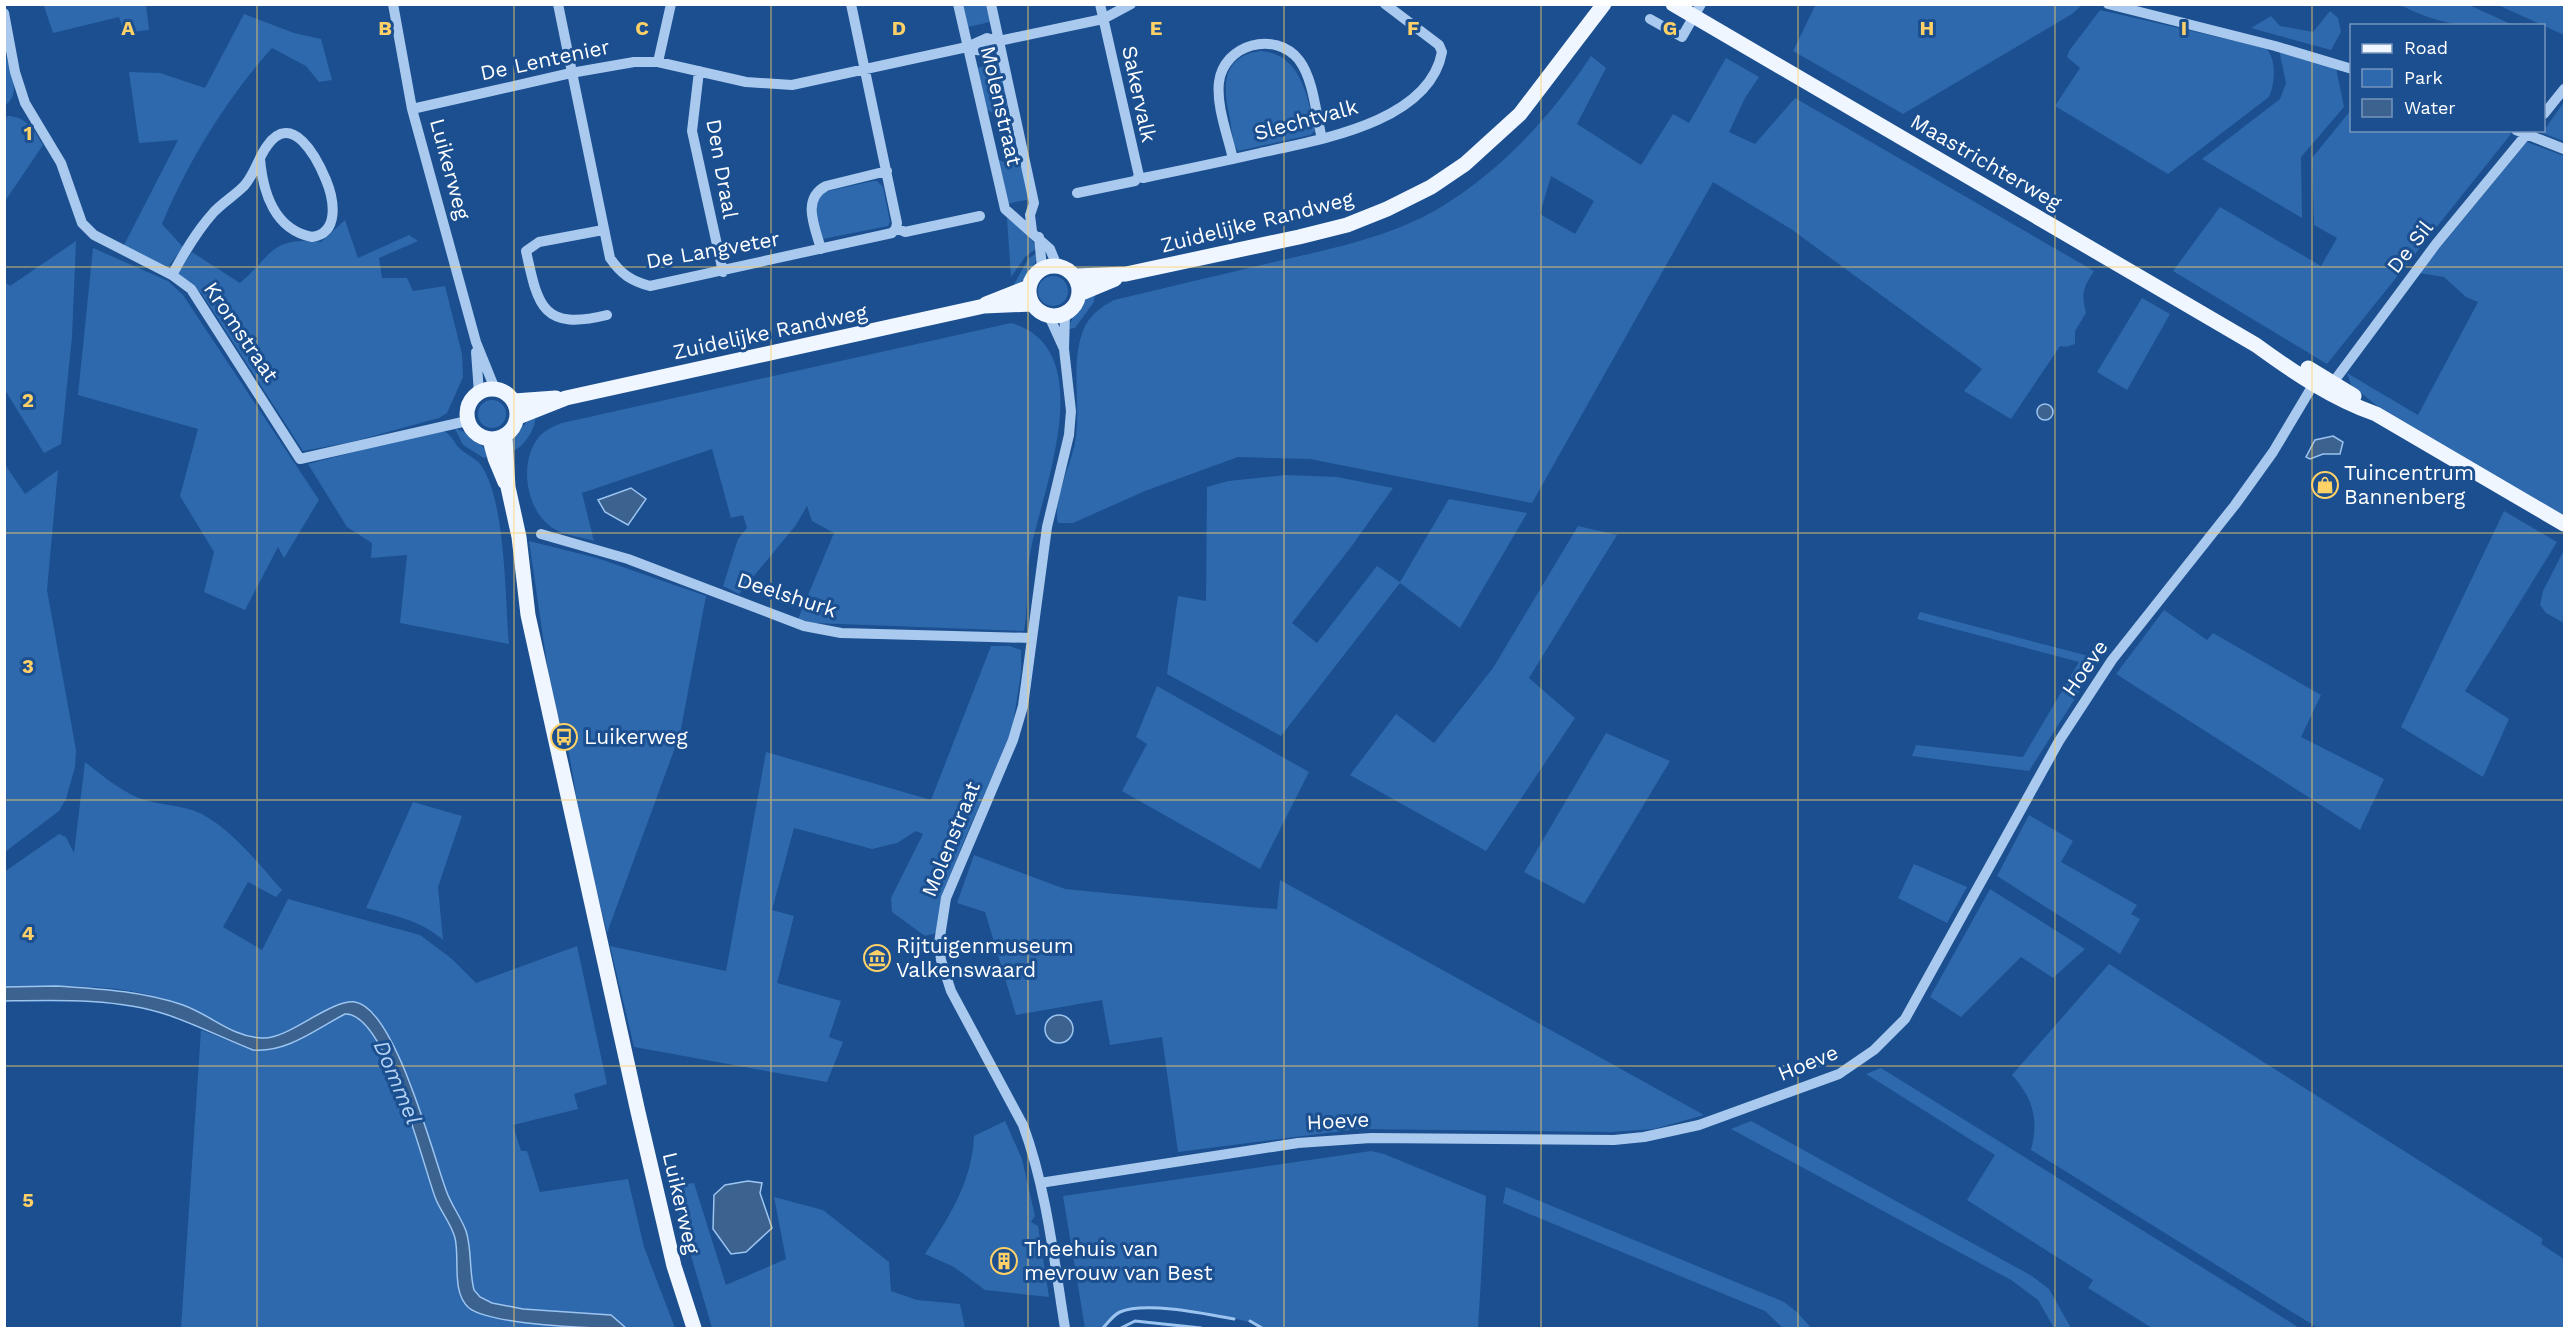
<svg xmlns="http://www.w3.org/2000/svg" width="2569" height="1333" viewBox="0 0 2569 1333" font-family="'Work Sans',sans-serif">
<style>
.green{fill:#2e69ad;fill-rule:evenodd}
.water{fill:#3c6290;stroke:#9cc4f0;stroke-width:1.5}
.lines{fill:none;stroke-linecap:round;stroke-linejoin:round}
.stream{stroke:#9cc4f0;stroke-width:3}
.minor{stroke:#a9c9ee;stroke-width:10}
.major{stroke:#f0f6ff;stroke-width:15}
.grid{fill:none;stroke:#ffd166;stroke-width:1.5;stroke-opacity:0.55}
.labels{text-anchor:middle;stroke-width:6;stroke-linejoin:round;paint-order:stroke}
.street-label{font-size:21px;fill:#fff;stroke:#1b4f8f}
.poi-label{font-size:21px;fill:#fff;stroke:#1b4f8f;text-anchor:start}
.water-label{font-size:22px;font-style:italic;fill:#b5d3f5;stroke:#1b4f8f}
.grid-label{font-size:20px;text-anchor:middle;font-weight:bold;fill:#ffd166;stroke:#1b4f8f;stroke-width:6;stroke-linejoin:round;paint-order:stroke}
</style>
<rect width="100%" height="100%" fill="#1b4f8f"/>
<path class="green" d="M1816,4H2082V5L2072,14L1903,114L1793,51Z
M146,5L149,30L124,33L119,17L53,33L44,6Z
M963,5H986L990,22L968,27Z
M2400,5H2469L2513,25C2464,26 2445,27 2400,5Z
M2498,5H2564V35Z
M2100,10L2266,48C2277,60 2275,84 2269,97L2168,174L2055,106L2080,68L2067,57L2069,51Z
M2330,11L2338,18L2341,32L2331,50L2251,28L2271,16L2280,26L2313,32Z
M244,14L294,33L321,39L332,80L319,82L306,66L272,48C227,98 188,161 162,224L183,247L168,267L123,247L178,140L139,143L129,72L160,73L205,88Z
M2279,50L2335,63L2344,107L2301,157L2302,218L2202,159L2280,99L2286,83Z
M4,51C9,67 23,94 5,105Z
M1261,51C1302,54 1308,99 1315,131L1310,135L1238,151C1232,142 1232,130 1230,119C1223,88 1220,56 1261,51Z
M1591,56L1606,68L1577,124L1641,165L1673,114L1689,123L1726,58L1759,77L1745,98L1729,132L1755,144L1795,98L2094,271C2083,289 2081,292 2086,313L2075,331V344L2066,347L2060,346L2011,419L1964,391L1982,369L1791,229L1713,182L1532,503L1310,459L1238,457L1145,491L1073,523H1058C1052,504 1071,464 1075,443C1082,405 1069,364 1084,328C1091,314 1101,307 1114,300C1168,287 1223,274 1278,261C1334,248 1391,237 1441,207C1503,169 1551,116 1591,56ZM1551,176L1594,201L1575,234L1540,214Z
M1000,63L1009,107L998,103L1010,156L1020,161L1030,199L1006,204L997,159L1006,163L996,115L986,109L977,68Z
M2564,102V141L2542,133Z
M2351,110L2352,130H2502L2511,134L2327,364L2173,271L2220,207L2321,266L2337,238L2314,225L2312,158Z
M8,116C27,117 34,130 43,145L5,201L4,118Z
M2527,142L2564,156V517L2386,413L2351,385L2347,373L2418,415L2478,302L2466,297L2444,277L2419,273Z
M873,181H877L883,187L890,222L888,226L823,239L818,232L815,201L824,192Z
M1007,218L1027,233L1037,248L1025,257L1011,277Z
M345,220L358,258L409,235L418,241L379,258L382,278H407L413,291L445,286L462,354L463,377L447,413L439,418L351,442L303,451L202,294L178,273L192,252L240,283C274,253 271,237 321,242Z
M76,241L72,337L61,444L44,453L5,390V282L10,286Z
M93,248L168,281L183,295L319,500L284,558L278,547L245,610L204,592L214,552L180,496L198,429L78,395Z
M1037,253C1036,267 1026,282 1013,286L1029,258Z
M1038 291a15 15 0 1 1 30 0a15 15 0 1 1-30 0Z
M1095,293L1094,302L1075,328L1069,329C1072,314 1082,300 1095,293Z
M2142,298L2170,314L2127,390L2097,372Z
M1011,323C1101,349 1043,488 1031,549C1025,575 1029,604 1024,631L813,623L798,619L834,533L812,521L807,506L796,525L739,594L723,586L738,539L747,528L743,515L731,518L712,449L582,493L594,541C583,537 569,536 558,531C528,517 518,468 536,441C542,431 552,427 562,423Z
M478 414a14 14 0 1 1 28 0a14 14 0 1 1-28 0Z
M535,418C536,428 523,449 512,451L511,441L528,420Z
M455,429C467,430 484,446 490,456L484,458L463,445Z
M439,430C451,432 452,440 459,448C466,454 475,458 481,465C506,501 505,599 509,644L400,623L407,555L371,558L372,543L347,527L308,464Z
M4,463L25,494L58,470L47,590L76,750L75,767L66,799L59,811L5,852Z
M1287,475L1337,477L1393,488L1351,547L1292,623L1317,643L1377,566L1400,582L1449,499L1527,513L1460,628L1400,583L1281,736L1167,674L1178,596L1206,601L1207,487L1228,481Z
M2504,511L2557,542L2465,691L2509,719L2483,777L2401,727Z
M1578,526L1617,535L1529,678L1575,718L1486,851L1350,775L1396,714L1434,743L1493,668Z
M529,541L597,558L706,596L680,734L607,933C599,896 586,859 580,821C573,781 571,743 553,705Z
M2564,550V623L2546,613L2540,605L2543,591Z
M2164,610L2207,640L2213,633L2321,695L2301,737L2384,779L2360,830L2116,674Z
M1920,612L2100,659L2029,771L1912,756L1916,745L2023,757L2079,662L1917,619Z
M991,646H1010L1021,650V672L1012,731L963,843L942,899L936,933L925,936L892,912L891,898L923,834L916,831L897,843L872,849L794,828L772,910L794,916L777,983L841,1001L829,1037L843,1042L827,1082L634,1047L610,946L726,971L766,752L931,800Z
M1157,686L1309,772L1260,869L1122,791L1147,744L1136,737Z
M1606,733L1670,761L1584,904L1524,872Z
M85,762C102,775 119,790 139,798C159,806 182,804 202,814C233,831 259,864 282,890L276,897L248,882L223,927L262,950L288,899L420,935L452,959L476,983L577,946L607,1084L574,1094L578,1109L513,1125L521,1151H527L540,1192L628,1179L644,1247L675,1328H626L611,1315L523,1309L492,1303L480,1297L473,1290L466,1232L452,1206L411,1083L374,1013L347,1003C330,1010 278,1039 262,1038C231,1037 193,1008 160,998C111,983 55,986 5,987L4,872L59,834L66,837L74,853Z
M413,802L462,816L438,887L443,940C422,921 393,915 366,908Z
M2029,815L2073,841L2061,862L2137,905L2131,914L2140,919L2120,954L1997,876Z
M974,855L1065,889L1249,907L1277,909L1280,880L1704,1115L1654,1129L1611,1132L1358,1129L1178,1152L1162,1037L1110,1045L1102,1000L1016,1015L985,912L957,903Z
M1914,864L1967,887L1947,923L1898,898Z
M1990,889L2085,949L2053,978L2021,957L1961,1017L1930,997Z
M2109,964L2543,1239L2541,1244L2564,1259V1328H2318L2031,1150C2039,1120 2033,1098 2012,1075Z
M345,1014C385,1012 424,1164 435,1196C441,1215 454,1229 458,1250C460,1265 455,1285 462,1300C470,1318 528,1324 547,1325C563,1326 590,1321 605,1328H181L201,1030L253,1050Z
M1881,1068L2282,1317L2299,1328H2152L2088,1288L2093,1280L1967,1200L1995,1155L1866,1074Z
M1005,1121L1022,1159L1035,1216L1031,1222L1038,1226L1049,1297L985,1290L954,1267L925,1254C949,1217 972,1182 974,1136Z
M1751,1121L2032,1276L2049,1289L2071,1328H2054L2038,1300L2011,1280L1731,1129Z
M1371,1151L1384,1154L1486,1196L1478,1328H1262C1245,1315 1140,1302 1120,1312C1113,1315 1108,1323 1103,1328H1085L1063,1196Z
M694,1183L726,1285L786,1259L774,1197L823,1210L889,1262L891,1291L917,1300L960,1304L965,1328H712L674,1197L668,1186Z
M1506,1187L1784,1302L1797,1312L1811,1328H1783L1765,1311L1503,1203Z"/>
<path class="water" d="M2037 412a8 8 0 1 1 16 0a8 8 0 1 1-16 0Z
M2333,436L2343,442L2340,454H2323L2310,459L2306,457L2315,440Z
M631,488L646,499L628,525L605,512L598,500Z
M57,986C101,989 141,991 183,1005C211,1015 232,1037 262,1038C288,1040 330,999 355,1002C395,1008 433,1155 446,1190C451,1205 461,1217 466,1231C472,1249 469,1271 474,1290L480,1297L492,1303L523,1309L611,1315L626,1328C595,1329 491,1325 469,1308C451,1293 460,1258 455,1238C451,1223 440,1211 435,1197C423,1165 386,1012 345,1014C316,1029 287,1053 253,1050C225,1039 197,1025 168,1015C118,998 57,1000 5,1001V987Z
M1045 1029a14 14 0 1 1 28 0a14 14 0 1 1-28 0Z
M748,1181L762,1183L760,1193L772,1228L746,1252L731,1254L713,1229L714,1195L725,1185Z"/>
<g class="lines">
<path class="stream" d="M1250,1321L1262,1328
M1103,1328C1108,1323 1113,1315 1120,1312C1145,1301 1207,1314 1234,1319
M1121,1328L1135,1321L1201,1328"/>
<path class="minor" d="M393,4L412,109L476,342L495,389
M558,4L610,258C621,274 631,281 650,286L892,233L896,228L905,232L980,216
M851,4L897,223L896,228
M958,4L1005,209L1050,249L1057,266
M991,4L1034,203L1030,215L1032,231
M1100,4L1139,176
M2108,4L2275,46L2352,69
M4,13L15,72L25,103L61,163L82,223L94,235L172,275L191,289L300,459L467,421
M1650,19L1682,37L1701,4
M967,47C982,53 987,51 999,41
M658,62L671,4
M699,71L692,131L723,272
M412,109L571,73L634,62H658L746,82L792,85L967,47L987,38L999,41L1103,19L1131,4
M2544,114L2564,89
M2516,130L2564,149
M1233,159C1228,136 1216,106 1219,82C1224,44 1275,30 1299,60C1314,80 1316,115 1322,139
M1077,193L1135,181L1139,176L1143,178C1182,170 1221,162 1260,153C1317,140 1429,123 1442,52L1439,45L1385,4
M603,230L539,242L526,251C538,306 542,331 607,315
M1039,237L1042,268
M821,249C815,227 801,199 826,186L887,171
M172,275C184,253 196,232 213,213C222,203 234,196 244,186C255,174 258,158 267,146C292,110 317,158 326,180C334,199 340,233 312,237C275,230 263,193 260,159
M1049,316L1064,349
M476,352L479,393
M2329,388L2436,244L2530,130
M541,534L628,559L804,626L841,633L1031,638
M1040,1183L1298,1143L1371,1138L1614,1140L1644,1137L1699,1125L1839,1074L1874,1050L1905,1019L2059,741L2112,660L2235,505L2273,452L2316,380
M1065,1328C1054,1261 1047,1190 1023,1125L951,991L941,960L939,943L946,898L1013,740L1023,706L1047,527L1069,435L1071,411L1064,349L1065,314"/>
<path class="major" d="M1673,4L2256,345C2293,372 2333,399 2376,414L2564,524
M1029 291a25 25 0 1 1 50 0a25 25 0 1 1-50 0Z
M1075,276L1126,274L1299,237L1347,225L1387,209L1431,187L1465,164L1520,114L1604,4
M1079,294L1115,279
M986,304L1029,287
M2308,368L2354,396
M467 414a25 25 0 1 1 50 0a25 25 0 1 1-50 0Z
M514,401L556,398
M518,417L566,398L984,306L1032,304
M505,437L508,487L519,537L528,615L638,1112L674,1266L694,1328
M490,440L495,458L505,482"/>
</g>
<path class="grid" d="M257,4V1328M514,4V1328M771,4V1328M1028,4V1328M1284,4V1328M1541,4V1328M1798,4V1328M2055,4V1328M2312,4V1328M4,267H2564M4,533H2564M4,800H2564M4,1066H2564"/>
<defs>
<symbol id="shop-ring" viewBox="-11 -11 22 22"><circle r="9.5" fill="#1b4f8f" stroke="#ffd166" stroke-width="1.5"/><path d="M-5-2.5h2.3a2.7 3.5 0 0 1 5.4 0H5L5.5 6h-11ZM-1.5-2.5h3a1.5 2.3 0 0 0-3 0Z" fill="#ffd166"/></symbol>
<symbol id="bus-ring" viewBox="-11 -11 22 22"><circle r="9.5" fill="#1b4f8f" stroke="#ffd166" stroke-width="1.5"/><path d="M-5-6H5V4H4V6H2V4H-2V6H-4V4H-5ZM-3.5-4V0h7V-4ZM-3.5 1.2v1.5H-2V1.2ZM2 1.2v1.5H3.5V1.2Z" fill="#ffd166"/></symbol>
<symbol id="museum-ring" viewBox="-11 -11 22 22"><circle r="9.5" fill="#1b4f8f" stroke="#ffd166" stroke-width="1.5"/><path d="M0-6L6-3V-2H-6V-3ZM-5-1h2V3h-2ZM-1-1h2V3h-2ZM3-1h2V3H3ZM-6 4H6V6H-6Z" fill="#ffd166"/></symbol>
<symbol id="building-ring" viewBox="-11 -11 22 22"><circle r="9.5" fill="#1b4f8f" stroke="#ffd166" stroke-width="1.5"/><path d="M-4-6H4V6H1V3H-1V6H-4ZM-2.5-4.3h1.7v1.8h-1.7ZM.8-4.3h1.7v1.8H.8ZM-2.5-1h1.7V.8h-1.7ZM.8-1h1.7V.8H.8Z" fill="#ffd166"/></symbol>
</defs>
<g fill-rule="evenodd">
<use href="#shop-ring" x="2310" y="470" width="30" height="30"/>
<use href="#bus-ring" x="549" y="722" width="30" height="30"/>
<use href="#museum-ring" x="862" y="943" width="30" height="30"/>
<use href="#building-ring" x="989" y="1246" width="30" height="30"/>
</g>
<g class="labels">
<g class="street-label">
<text transform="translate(545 60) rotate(-12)" y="7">De Lentenier</text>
<text transform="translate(1139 94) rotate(78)" y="7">Sakervalk</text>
<text transform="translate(1001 106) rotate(77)" y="7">Molenstraat</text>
<text transform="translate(1306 120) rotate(-15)" y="7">Slechtvalk</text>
<text transform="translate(1986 162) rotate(30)" y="7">Maastrichterweg</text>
<text transform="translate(450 169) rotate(75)" y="7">Luikerweg</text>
<text transform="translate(722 169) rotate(80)" y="7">Den Draal</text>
<text transform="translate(1257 222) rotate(-14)" y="7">Zuidelijke Randweg</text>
<text transform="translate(2410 247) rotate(-52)" y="7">De Sil</text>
<text transform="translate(713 250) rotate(-10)" y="7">De Langveter</text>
<text transform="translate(241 332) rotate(56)" y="7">Kromstraat</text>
<text transform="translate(770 332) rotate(-12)" y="7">Zuidelijke Randweg</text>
<text transform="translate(787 595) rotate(18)" y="7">Deelshurk</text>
<text transform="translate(2085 668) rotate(-55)" y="7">Hoeve</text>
<text transform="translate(951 839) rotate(-68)" y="7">Molenstraat</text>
<text transform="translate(1808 1063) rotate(-22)" y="7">Hoeve</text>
<text transform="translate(1338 1121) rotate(-3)" y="7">Hoeve</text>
<text transform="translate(681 1203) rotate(77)" y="7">Luikerweg</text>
</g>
<g class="poi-label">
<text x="2344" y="480">Tuincentrum<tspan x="2344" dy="24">Bannenberg</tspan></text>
<text x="584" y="744">Luikerweg</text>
<text x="896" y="953">Rijtuigenmuseum<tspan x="896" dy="24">Valkenswaard</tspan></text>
<text x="1024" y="1256">Theehuis van<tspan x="1024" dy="24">mevrouw van Best</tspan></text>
</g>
<g class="water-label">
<text transform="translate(398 1082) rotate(67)" y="8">Dommel</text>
</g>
</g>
<g class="grid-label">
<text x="128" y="35">A</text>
<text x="385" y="35">B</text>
<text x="642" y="35">C</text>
<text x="899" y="35">D</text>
<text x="1156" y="35">E</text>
<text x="1413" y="35">F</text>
<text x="1670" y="35">G</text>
<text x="1927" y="35">H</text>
<text x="2184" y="35">I</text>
<text x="28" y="140">1</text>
<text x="28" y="407">2</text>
<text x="28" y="673">3</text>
<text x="28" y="940">4</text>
<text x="28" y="1207">5</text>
</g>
<rect width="2569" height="1333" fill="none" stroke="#ffffff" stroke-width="12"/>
<rect x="2350" y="24" width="195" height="108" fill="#1b4f8f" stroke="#7695bc" stroke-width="1.5"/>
<rect x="2362" y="44" width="30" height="9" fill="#f0f6ff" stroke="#7695bc" stroke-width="1.5"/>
<text x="2404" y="54" font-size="18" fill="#ffffff">Road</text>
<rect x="2362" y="69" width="30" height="18" fill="#2e69ad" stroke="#7695bc" stroke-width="1.5"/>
<text x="2404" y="84" font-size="18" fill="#ffffff">Park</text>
<rect x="2362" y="99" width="30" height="18" fill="#3c6290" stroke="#7695bc" stroke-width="1.5"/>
<text x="2404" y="114" font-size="18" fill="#ffffff">Water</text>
</svg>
